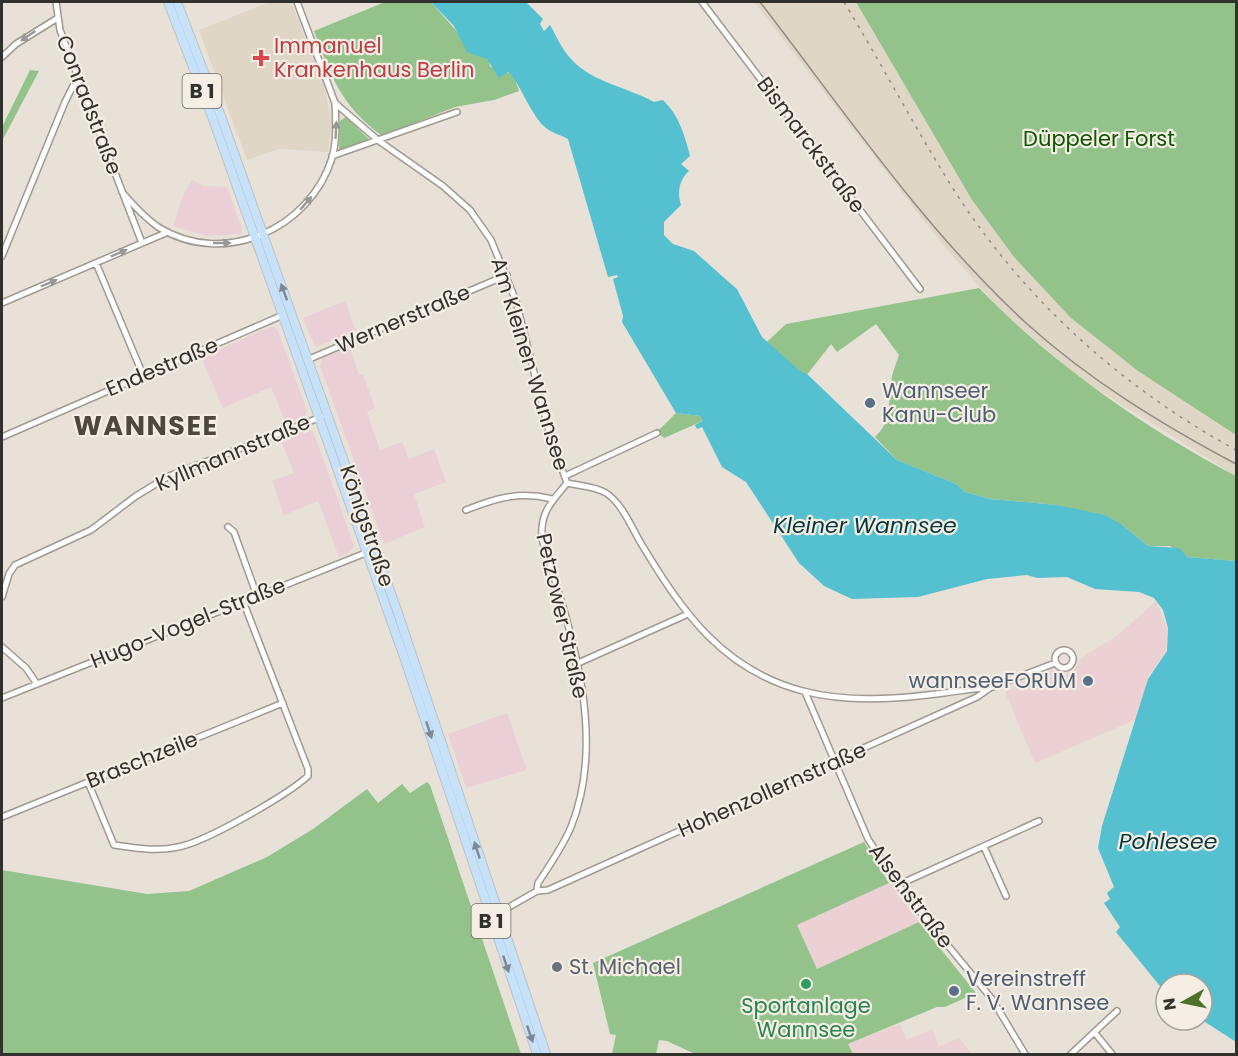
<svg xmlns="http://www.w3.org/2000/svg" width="1238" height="1056" viewBox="0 0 1238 1056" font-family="Poppins,sans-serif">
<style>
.commercial{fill:#ead0d6}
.built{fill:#e0d6c6}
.education{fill:#ebd0d4}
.green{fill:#93c38b}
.water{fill:#55c0d0}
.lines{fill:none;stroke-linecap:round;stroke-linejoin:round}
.minor-casing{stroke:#a09991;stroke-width:8}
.primary-casing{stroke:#c2c1c0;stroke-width:10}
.minor{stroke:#fff;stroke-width:5}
.primary{stroke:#c6e1fa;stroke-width:8}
.tram{stroke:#908b85;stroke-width:1.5}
.rail{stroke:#908b85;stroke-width:1.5;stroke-dasharray:3 6;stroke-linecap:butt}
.oneway{fill:#999896}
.oneway2{fill:#7c8994}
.health-dot{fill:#e0444e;stroke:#f5eee5;stroke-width:2}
.service-dot{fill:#5c6f8a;stroke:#f5eee5;stroke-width:2}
.worship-dot{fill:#6b7280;stroke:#f5eee5;stroke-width:2}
.leisure-dot{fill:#2e9e5b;stroke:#f5eee5;stroke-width:2}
.labels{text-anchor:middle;stroke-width:4.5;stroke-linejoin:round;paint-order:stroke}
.shield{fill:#f5eee5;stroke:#6d6a64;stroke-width:1.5}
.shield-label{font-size:20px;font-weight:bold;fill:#33312d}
.health-label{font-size:21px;fill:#be3a42;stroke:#f5eee5;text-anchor:start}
.street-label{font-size:21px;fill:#33312d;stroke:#f5eee5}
.park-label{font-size:21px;fill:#0f5600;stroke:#f5eee5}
.service-label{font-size:21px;fill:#4e5e75;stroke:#f5eee5;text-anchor:start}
.worship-label{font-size:21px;fill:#5b616d;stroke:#f5eee5;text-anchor:start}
.leisure-label{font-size:21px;fill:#27864d;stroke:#f5eee5}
.water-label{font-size:22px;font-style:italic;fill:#03383f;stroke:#f5eee5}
.district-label{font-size:27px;font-weight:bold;letter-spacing:1.5px;fill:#4d4740;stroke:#f5eee5}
</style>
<rect width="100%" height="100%" fill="#e8e1d8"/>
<path class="commercial" d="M192,180L203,186L227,187L242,229L241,234L207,236L173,226L183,196Z
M345,301L356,332L315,347L303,318Z
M271,327H275L278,331L307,410L305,416L286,423L271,387L223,408L201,357Z
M349,345L359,375L363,374L375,408L367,412L380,450L402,442L409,459L434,449L446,482L414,494L425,527L384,544L320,366L323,356Z
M306,427L313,431L354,545L351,551L339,557L318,501L284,515L272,481L294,473L280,438Z
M507,713L527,770L466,788L448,734Z"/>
<path class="built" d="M270,2H291L324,86L332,123L328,152L279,149L247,160L199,30Z
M754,2H856L972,200L1014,257L1071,318L1138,371L1236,435V476L1084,381L1001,311L942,244Z"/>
<path class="education" d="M1156,601L1167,628L1166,651L1148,677L1137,719L1035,763L1005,692L1052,670L1064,675L1074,672L1080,659L1118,635Z
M889,883L919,922L817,969L797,925Z
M900,1024L907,1040L932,1029L939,1046L960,1038L971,1054H853L848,1044Z"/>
<path class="green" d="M385,2H431L460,35L489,61L490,66L496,70L513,74L519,91L494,100L455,107L382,136C340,104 332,78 314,31Z
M856,2H1236V435L1138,371L1071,318L1014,257L972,200Z
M30,70L39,71L2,141V127Z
M346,117L370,140L339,152L340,121Z
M979,288C1050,362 1146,429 1236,476V561L1187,557L1170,546H1148L1121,524L1057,505L990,499L965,492L956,484L897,460L875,437C892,421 888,405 891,383C892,373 896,364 899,355L876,324L837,352L831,344L792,394L756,352L786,324Z
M676,413L700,416L703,421L664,438L657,432Z
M427,782L430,785L521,1054H2V870L147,894L189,891L267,857L313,829L367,789L378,803L402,784L410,793Z
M864,842L889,883L797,925L817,969L919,922L976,993L945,1007H937L848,1044L853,1054H695L667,1041L659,1040L656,1054H612L616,1035L610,1034L593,963Z"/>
<path class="water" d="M431,2H526L543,19L540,24L544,31L550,25C557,37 562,50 572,60C592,82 629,88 654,102L663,100C679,115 685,136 690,156L681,164L689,171C679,180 677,192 681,205L664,222V235L673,244L694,251L731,284L737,289L762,337L800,371L807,374L897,460L956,484L965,492L990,499L1057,505L1105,515L1121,524L1148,546L1179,548L1187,557L1236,561V1042L1202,1020V984H1166V992L1159,985L1116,932L1120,927L1104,903L1110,899L1107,893L1114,887L1098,848L1102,826L1148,679L1167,651L1168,628L1163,610L1154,598L1139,592L1095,589L1067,577L1037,578L1027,575L987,579L918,597L852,599L824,586L799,563L746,482L722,467L702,427L697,429L695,425L703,421L700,416L676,413L622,322L623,316L613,279L618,277L617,275L608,277L568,139C561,135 552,133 546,128C532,118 517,77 508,72L499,78L487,59L467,52L454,26Z"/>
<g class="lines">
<defs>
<path id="minor" d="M56,2L60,30L142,243
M297,2L335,103L379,141L443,186L470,210L491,240L516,301L551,439L567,483C580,486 595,486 606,493C623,504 632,529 642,545C683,613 723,670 803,691C848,703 899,699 944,693C960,691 974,688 990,688
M702,2L920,289
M2,57L16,44L56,19
M332,156L457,112
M122,192C133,205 144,217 158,227C224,268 310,229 332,158C337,140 336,122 335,103
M2,256L65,102L73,86L79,83
M96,263L143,375
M2,303L168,232
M307,360L507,275
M2,437L283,315
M565,476L657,433
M466,510C496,498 520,491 552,499
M228,527L234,532L257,596
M2,597L9,574L15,565L91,530L136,496L169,476L321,417
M2,647L26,668L37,684
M1055 659a9 9 0 1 1 18 0a9 9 0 1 1-18 0Z
M576,664L688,614
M805,692L868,839L898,885L992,999L1025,1054
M2,698L368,552
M88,782L114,845C136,848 157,852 178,847C206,842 287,795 308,776V769L243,601
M2,817L283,703
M984,847L1006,896
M898,885L1039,821
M537,891L538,883C550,865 563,846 571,827C608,735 570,628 542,539C540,512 551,503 567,483
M497,914L537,891L548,890L977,697L990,688L1055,663
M1095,1033L1112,1054
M1071,1054L1117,1011"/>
<path id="primary" d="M168,2L214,122L404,657L537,1054
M177,2L222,119L398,613L546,1054"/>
</defs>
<use href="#minor" class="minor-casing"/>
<use href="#primary" class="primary-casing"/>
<use href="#minor" class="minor"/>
<use href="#primary" class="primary"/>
<path class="tram" d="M760,2C844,111 924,229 1026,323C1089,380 1161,424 1236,464"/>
<path class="rail" d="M844,2C881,63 914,126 952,187C1023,299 1121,387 1236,450"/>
</g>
<defs><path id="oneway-solid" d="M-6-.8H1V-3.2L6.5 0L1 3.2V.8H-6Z" transform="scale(1.5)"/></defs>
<g class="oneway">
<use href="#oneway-solid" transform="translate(28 36) rotate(146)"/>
<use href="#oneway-solid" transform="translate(336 130) rotate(-87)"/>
<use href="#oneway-solid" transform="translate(306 203) rotate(-49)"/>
<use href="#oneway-solid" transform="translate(222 243)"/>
<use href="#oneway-solid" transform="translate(119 253) rotate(-23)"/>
<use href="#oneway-solid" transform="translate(49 283) rotate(-23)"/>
</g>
<g class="oneway2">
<use href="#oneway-solid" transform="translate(284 292) rotate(-110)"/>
<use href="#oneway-solid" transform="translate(429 730) rotate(72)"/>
<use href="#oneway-solid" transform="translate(477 850) rotate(-108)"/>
<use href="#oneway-solid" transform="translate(506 964) rotate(71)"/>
<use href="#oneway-solid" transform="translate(530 1034) rotate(71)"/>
</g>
<path class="health-dot" d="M258 49h6v6h6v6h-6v6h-6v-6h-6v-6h6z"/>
<g class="service-dot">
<circle cx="870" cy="403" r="6"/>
<circle cx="1088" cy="681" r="6"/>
<circle cx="954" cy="991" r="6"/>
</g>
<circle class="worship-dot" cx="557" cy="967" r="6"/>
<circle class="leisure-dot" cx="806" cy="984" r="6"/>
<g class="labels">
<g class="shield">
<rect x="182.5" y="74" width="39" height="34" rx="4.5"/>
<rect x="471.5" y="904" width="39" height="34" rx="4.5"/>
</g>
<g class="shield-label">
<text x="202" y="98">B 1</text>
<text x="491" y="928">B 1</text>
</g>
<g class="health-label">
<text x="274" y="53">Immanuel<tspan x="274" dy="24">Krankenhaus Berlin</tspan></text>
</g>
<g class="street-label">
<text transform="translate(89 105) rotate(69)" y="7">Conradstraße</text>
<text transform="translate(811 145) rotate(53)" y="7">Bismarckstraße</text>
<text transform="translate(403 319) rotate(-23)" y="7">Wernerstraße</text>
<text transform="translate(530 364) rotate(73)" y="7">Am Kleinen Wannsee</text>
<text transform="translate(162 367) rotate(-23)" y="7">Endestraße</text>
<text transform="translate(233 453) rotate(-23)" y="7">Kyllmannstraße</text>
<text transform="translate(367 526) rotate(71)" y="7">Königstraße</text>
<text transform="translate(562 616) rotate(77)" y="7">Petzower Straße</text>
<text transform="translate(188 623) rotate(-22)" y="7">Hugo-Vogel-Straße</text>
<text transform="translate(142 760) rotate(-22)" y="7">Braschzeile</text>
<text transform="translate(772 790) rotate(-24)" y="7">Hohenzollernstraße</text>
<text transform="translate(911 896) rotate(53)" y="7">Alsenstraße</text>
</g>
<g class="park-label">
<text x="1099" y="146">Düppeler Forst</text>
</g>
<g class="service-label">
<text x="882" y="398">Wannseer<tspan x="882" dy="24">Kanu-Club</tspan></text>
<text x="1076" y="688" text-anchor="end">wannseeFORUM</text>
<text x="966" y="986">Vereinstreff<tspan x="966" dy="24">F. V. Wannsee</tspan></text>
</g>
<g class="worship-label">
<text x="569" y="974">St. Michael</text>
</g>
<g class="leisure-label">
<text x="806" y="1013">Sportanlage<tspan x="806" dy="24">Wannsee</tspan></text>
</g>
<g class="water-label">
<text x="865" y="533">Kleiner Wannsee</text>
<text x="1168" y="849">Pohlesee</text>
</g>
<g class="district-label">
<text x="146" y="435">WANNSEE</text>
</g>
</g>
<rect width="1238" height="1056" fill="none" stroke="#33312d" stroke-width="6"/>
<g transform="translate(1184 1002) rotate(261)"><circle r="28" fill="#f5eee5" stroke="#a7a29b" stroke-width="1.5"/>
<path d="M0-4.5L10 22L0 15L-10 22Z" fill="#4b712b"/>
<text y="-9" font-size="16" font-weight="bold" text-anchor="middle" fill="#33312d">N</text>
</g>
</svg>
